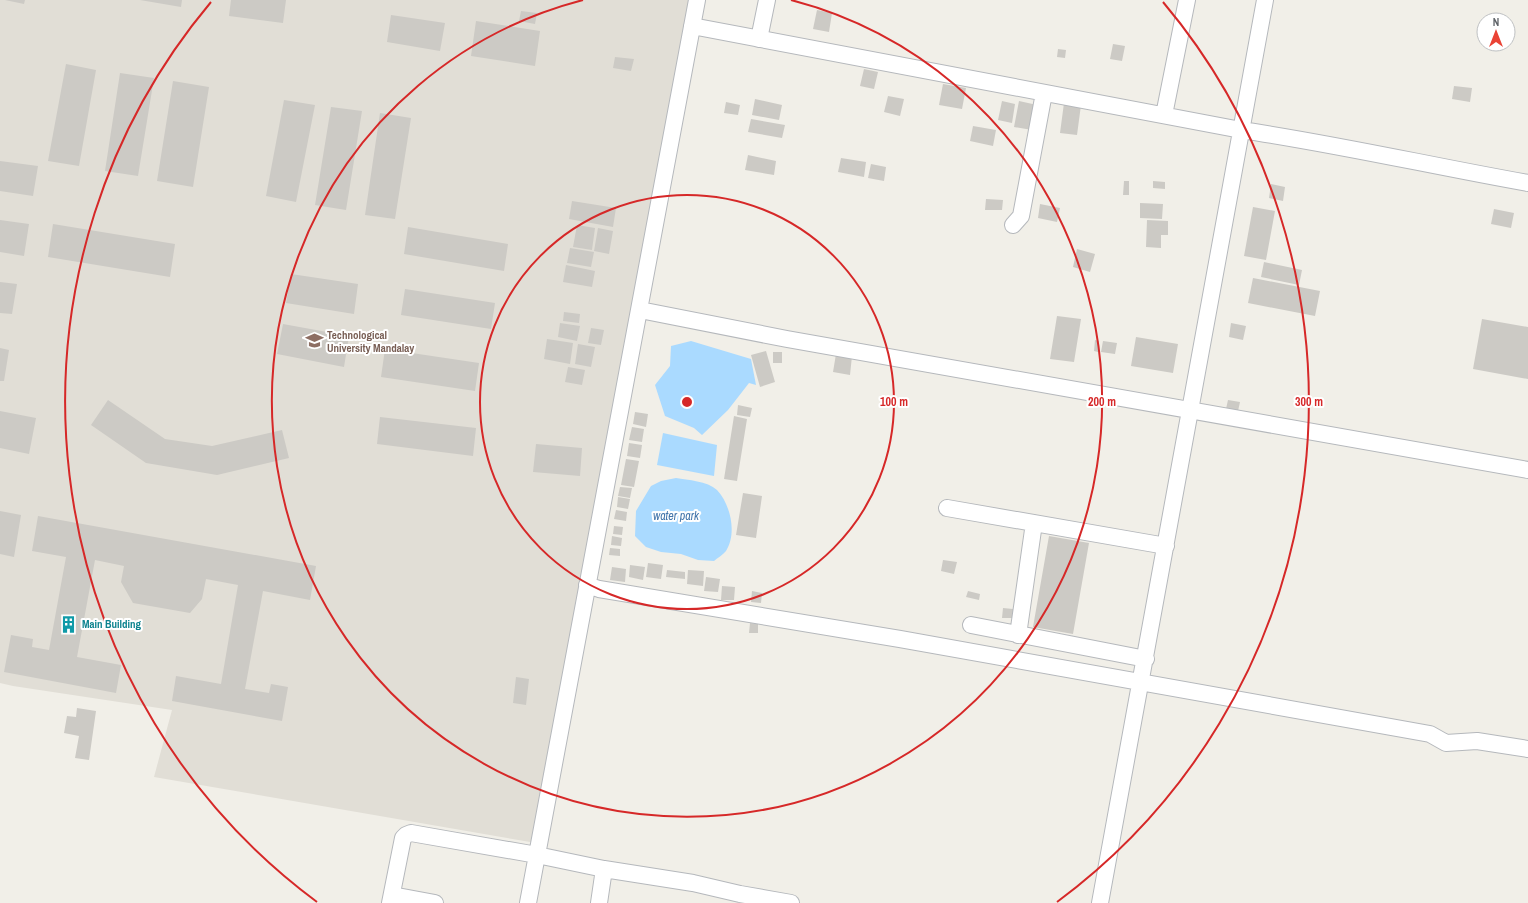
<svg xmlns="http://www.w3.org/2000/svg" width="1528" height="903" viewBox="0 0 1528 903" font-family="'Archivo Narrow',sans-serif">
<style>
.education{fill:#e1ded6}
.water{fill:#aadaff}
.building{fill:#cccac5}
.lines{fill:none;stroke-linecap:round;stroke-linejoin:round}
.street-casing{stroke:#b5b8bc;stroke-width:18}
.street{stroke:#fff;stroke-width:16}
.ring{fill:none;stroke:#d62828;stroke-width:2}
.labels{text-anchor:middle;stroke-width:4;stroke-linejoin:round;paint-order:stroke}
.education-label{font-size:11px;font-weight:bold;fill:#785e54;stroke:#fff;text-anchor:start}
.culture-label{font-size:11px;font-weight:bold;fill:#0d838f;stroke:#fff;text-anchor:start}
.water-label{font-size:12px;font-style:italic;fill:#4174aa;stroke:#fff}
.centre{fill:#d62828;stroke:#fff;stroke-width:2}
.ring-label{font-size:12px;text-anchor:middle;font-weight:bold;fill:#d62828;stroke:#fff;stroke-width:4;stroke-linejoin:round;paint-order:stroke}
</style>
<rect width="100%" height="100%" fill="#f1efe8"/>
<path class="education" d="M0,0H689L536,843L154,777L172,710L13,686L0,683Z"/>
<path class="water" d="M691,341L751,359L756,385L749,383L728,410L702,435L694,428L665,416L655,385L670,366L671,346Z
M663,433L717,445L714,476L657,465Z
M676,478C688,480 707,481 717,490C731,505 737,534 726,551C723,555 717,558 714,561L698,560L681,554L661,552L646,547L635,536L636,511L651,486L661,481Z"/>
<path class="building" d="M5,0H25L24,4Z
M140,0H182L181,7Z
M231,0H286L283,23L229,16Z
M817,10L832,13L829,32L813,29Z
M521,11L537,13L535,24L519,21Z
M391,15L445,23L440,51L387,42Z
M476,21L540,31L535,66L471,56Z
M1113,44L1125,46L1122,61L1110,59Z
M1058,49L1066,50L1065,58L1057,57Z
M615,57L634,59L631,71L613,68Z
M66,64L96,70L79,166L48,161Z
M864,69L878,72L874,89L860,86Z
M120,73L154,78L138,176L105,171Z
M173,81L209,87L193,187L157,181Z
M943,84L966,88L962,109L939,105Z
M1454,86L1472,88L1470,102L1452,99Z
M888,96L904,99L900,116L884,112Z
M755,99L782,105L779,120L752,115Z
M284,100L315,105L296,202L266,196Z
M1002,101L1015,104L1012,123L998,120Z
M1019,101L1037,105L1032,130L1014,127Z
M726,102L740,105L738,115L724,113Z
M1064,103L1081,105L1077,135L1060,133Z
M331,107L362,111L346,210L315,205Z
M380,113L411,118L395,219L365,215Z
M751,119L785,125L782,138L748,132Z
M973,126L996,130L993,146L970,141Z
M748,155L776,161L774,175L745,170Z
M841,158L866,162L864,177L838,172Z
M0,161L38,166L33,196L0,191Z
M871,164L886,167L884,181L868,178Z
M1124,181H1129V195H1123Z
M1153,181L1165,182V189L1153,188Z
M1271,184L1285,187L1283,201L1269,198Z
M986,199L1003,200L1002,210H985Z
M572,201L616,208L613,227L569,219Z
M1140,203L1163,204L1162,219L1140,218Z
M1040,204L1060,208L1057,222L1038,218Z
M1253,207L1275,211L1266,260L1244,256Z
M1494,209L1514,213L1511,228L1491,224Z
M0,220L29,224L24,256L0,252Z
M1147,220L1168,221V235H1161V248L1146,247Z
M53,224L175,244L170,277L48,257Z
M577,225L595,228L592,250L573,247Z
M408,227L508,244L504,271L404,254Z
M598,228L613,231L609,254L594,251Z
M570,248L594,252L591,267L567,263Z
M1077,249L1095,254L1090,272L1073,267Z
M1264,262L1302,270L1299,285L1261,277Z
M566,265L595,271L592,287L563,282Z
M291,274L358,284L354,314L286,303Z
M1253,278L1320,291L1315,316L1248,303Z
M0,282L17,284L12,314L0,313Z
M405,289L495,303L491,329L401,315Z
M564,312L580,314L579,323L563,321Z
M1057,316L1081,319L1074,362L1050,359Z
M1482,319L1528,327V379L1473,369Z
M560,323L580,326L577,341L558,337Z
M1231,323L1246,326L1243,340L1229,337Z
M283,324L349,336L344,367L277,354Z
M591,328L604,330L601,345L588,343Z
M1136,337L1178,344L1173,373L1131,366Z
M547,339L573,343L570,364L544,359Z
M1095,340L1099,341L1098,352L1094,351Z
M1103,341L1117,343L1115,354L1101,352Z
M578,344L595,347L591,367L575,364Z
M0,348L9,350L4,381H0Z
M385,349L479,363L475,391L381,377Z
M766,351L775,382L760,387L751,355Z
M773,352H782V363H773Z
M836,354L852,356L850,375L833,372Z
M568,367L585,370L582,385L565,382Z
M108,400L165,439L212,446L282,430L289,458L217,475L146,463L91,425Z
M1228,400L1240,402L1238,411L1226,409Z
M738,405L752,408L750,417L737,415Z
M0,411L36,418L29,454L0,448Z
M635,412L648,414L646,427L633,424Z
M734,416L747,419L737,481L724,479Z
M380,417L476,428L473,456L377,444Z
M632,427L644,429L642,442L629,440Z
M629,443L642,445L640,458L627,456Z
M536,444L582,448L580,476L533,472Z
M626,459L639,461L634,487L621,485Z
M620,487L632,488L630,498L618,496Z
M743,493L762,496L756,538L736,535Z
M618,497L630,499L628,509L617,507Z
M616,510L627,512L626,521L614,519Z
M0,511L21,515L14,557L0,554Z
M38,516L316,566L310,600L263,591L245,689L269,693L271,684L288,687L282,721L172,701L176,676L221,684L238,585L206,579L202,599L190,613L133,603L121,582L124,566L95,560L77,657L121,665L116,693L4,672L11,635L33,639L32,647L49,650L66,557L32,551Z
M614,526L623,527L622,535L613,534Z
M612,536L622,538L621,546L611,545Z
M1049,536L1089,543L1073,634L1033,627Z
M610,548L620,549V556L609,555Z
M943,560L957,562L954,574L941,571Z
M648,563L663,565L661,579L646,577Z
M630,565L645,567L643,580L629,577Z
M612,567L626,569L625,582L610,580Z
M667,570L685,572V579L666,577Z
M688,570L704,571L703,586L687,584Z
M706,577L720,579L718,592L704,591Z
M722,586L735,587L734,600H721Z
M752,591L762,593L761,603L751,602Z
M968,591L980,594L979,600L966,597Z
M1003,608L1013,609V618H1002Z
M750,623L758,624V633H749Z
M516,677L529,679L526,705L513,703Z
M77,708L96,711L89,760L75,758L79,736L64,733L67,716L76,717Z"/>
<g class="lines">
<defs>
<path id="street" d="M692,26L1241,130C1337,144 1432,166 1528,183
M759,39L767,0
M1164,115L1187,0
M1013,225L1021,216L1044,93
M640,310L787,339L1528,470
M947,508L1166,546
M587,585L599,589L900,639L1430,734L1446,743L1477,741L1528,749
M971,625L1146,659
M1018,635L1034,523
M392,895L435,903
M390,903L403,838L406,835L411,833L537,855L604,869L693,883L740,894L791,903
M528,903L697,0
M599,903L604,869
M1100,903L1265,0"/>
</defs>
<use href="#street" class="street-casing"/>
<use href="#street" class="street"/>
</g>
<g class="ring">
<circle cx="687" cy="402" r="207"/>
<path d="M791 0A415 415 0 1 1 583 0"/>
<path d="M317 902A622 622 0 0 1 211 2M1163 2A622 622 0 0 1 1057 902"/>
</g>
<defs>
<symbol id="university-bare" viewBox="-9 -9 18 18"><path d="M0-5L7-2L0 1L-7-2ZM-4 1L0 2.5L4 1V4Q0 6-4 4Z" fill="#8d6e63" stroke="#fff" stroke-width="2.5" paint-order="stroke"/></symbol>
<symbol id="building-bare" viewBox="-9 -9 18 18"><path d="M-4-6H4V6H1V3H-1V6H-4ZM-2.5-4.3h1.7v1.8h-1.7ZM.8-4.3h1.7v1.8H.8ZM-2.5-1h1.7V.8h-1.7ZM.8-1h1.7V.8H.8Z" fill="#0f9aa8" stroke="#fff" stroke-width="2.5" paint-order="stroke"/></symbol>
</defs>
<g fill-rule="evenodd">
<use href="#university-bare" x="302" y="328" width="25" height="25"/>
<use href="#building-bare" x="56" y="612" width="25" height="25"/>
</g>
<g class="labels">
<g class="education-label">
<text x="327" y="339">Technological<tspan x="327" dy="13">University Mandalay</tspan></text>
</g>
<g class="culture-label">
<text x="82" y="628">Main Building</text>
</g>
<g class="water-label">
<text x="676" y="520">water park</text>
</g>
</g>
<circle cx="687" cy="402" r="6" class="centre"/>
<g class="ring-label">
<text x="894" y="406">100 m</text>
<text x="1102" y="406">200 m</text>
<text x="1309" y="406">300 m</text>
</g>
<g transform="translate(1496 32)"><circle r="19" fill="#ffffff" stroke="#bfc1c3"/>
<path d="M0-3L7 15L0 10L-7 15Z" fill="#ea4335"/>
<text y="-6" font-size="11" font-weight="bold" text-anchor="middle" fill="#5f6368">N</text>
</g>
</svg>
